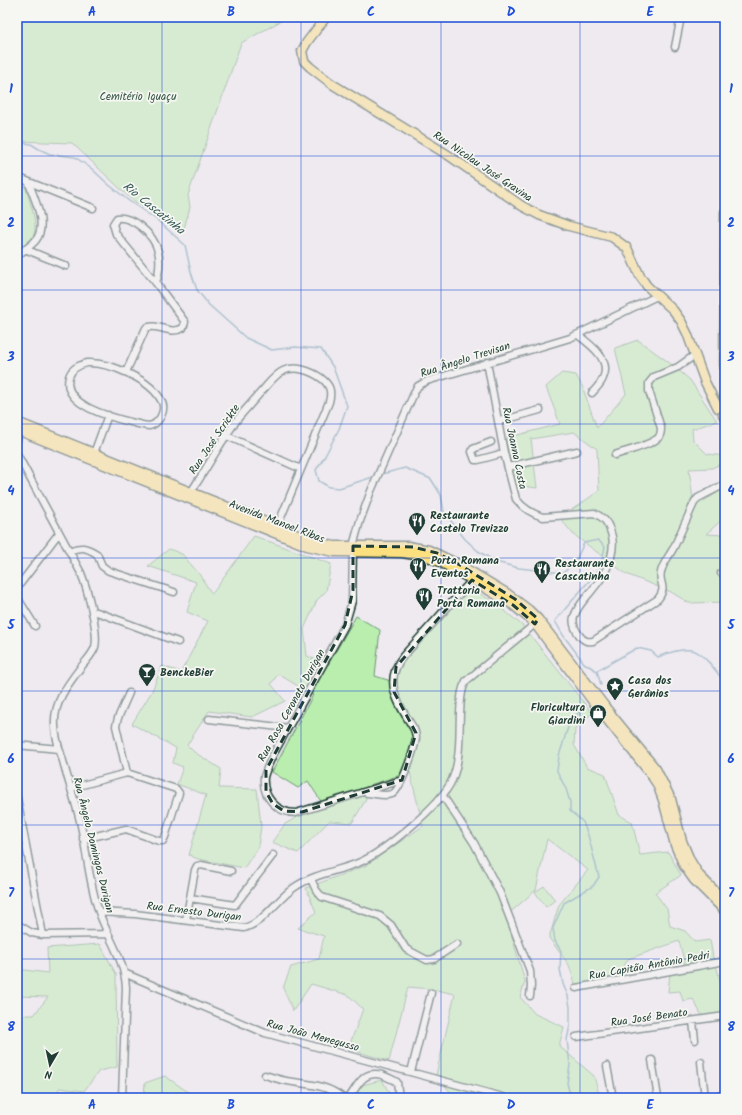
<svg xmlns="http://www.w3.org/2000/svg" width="742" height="1115" viewBox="0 0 742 1115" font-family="Kalam,sans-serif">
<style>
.green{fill:#baeeaf;stroke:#6c9672}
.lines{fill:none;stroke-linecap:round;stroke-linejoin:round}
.stream{stroke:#6293a4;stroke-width:1.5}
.minor-casing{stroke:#1f3d34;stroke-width:9}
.major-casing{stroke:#1f3d34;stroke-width:11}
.minor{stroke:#f6f6f2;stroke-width:6}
.major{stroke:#fce080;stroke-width:8}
.marked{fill:none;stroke:#1f3d34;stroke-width:3;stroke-dasharray:8 5;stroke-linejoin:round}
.grid{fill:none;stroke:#1d4ed8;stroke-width:1;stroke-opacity:0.55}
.labels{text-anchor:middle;stroke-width:3.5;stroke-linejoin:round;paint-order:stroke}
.park-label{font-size:11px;fill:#365846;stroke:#f6f6f2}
.street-label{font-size:11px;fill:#1f3d34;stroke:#f6f6f2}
.poi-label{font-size:11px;font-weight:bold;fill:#1f3d34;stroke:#f6f6f2;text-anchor:start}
.water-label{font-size:12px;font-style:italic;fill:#355a59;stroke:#f6f6f2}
.neatline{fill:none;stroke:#1d4ed8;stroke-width:1.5}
.grid-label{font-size:13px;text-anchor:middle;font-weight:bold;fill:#1d4ed8}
</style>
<rect width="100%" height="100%" fill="#eeeaf0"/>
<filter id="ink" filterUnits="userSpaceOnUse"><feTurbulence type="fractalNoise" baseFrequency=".025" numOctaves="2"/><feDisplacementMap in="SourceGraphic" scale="8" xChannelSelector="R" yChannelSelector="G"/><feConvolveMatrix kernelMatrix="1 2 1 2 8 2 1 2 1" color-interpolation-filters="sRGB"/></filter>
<g filter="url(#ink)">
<path class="green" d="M17,17H288L241,43L188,195L190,207L183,232L176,229L131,199L72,143L17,141Z
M17,182L26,188C29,200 38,223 34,234C31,242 23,248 17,253Z
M638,340L671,364L690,380L717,421L692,429L693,440L707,454L725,456V462L712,468L689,469L694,507L725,488V517L706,534L725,535V602L689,603L671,592L626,574L573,534L560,518L599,491L597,449L574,432L531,439L537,488L516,485L506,438L560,424L546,387L562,373L576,375L582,386L597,428L626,394L615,348Z
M254,536L331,564L326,591L317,600L304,629L307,656L328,665L356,616L380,630L375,676L394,682L401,665L471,588L495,603L523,626L592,713L575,729L574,745L587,767L605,774L619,815L632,822L640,855L668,852L681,875L655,893L667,909L670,926L685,931L695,942L710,940L714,963L686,968L679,941L628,959L616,980L576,987L569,965L549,938L559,905L588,870L547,839L536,890L506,916L525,982L520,997L535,1014L564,1027L559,1046L594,1076L600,1098H451L453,1095L436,1075L455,994L432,989L408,987L389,1061L348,1049L363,1009L348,995L311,984L293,1011L283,988L291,967L319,959L324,936L298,928L316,912L306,888L365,866L423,826L410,772L370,785L365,801L352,823L329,821L298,853L272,842L285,824L322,803L308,781L298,788L272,772L313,695L278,674L271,684L285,701L252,717L209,711L187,745L194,752L221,769L219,788L257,789L261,826L258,847L244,868L198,859L189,855L206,795L177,784L183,767L173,763L176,748L132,724L152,691L162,666L181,672L208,621L187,612L196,582L148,566L169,549L182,554L199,574L212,594Z
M544,886L555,900L546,907L535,892Z
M100,944L116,974L117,1067L99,1071L84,1091L59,1088L55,1098H17V1015H34L48,997L17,996V969L48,973L47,948Z
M716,965L725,999V1014L702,1016L693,999L683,1001L680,991L668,992L670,973Z
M165,1076L188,1092L213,1097L230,1098H146L144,1095L145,1083Z
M382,1080L392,1098H339L358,1086Z"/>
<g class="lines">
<path class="stream" d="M17,142L31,144L39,149L50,154L75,157L92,169L108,184L129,201L157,220L185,245L191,272L197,290L209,305L246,338L272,350L295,347L321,349L333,367L347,406L339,429L325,456L316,470L319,481L329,487L339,488L373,477
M382,474L405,468L431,479L441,495L444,512L465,539L478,551L496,562L519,568L563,573L575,562L584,543L598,540L605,547L600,568L555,621L563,635L584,663L597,671L601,685
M598,670L637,648L651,651L658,657C667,653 685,647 695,651C706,656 718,673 725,683
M576,1098L569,1091L567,1083L570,1065L567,1040L570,1025V1007L568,996L563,984L560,969L561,951L555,941L553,928L564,903L593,886L599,877L588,835L583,822L570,811V802L566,789L557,771L559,756L569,724L584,706"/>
<defs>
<path id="minor" d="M675,47L681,17
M17,177L93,208
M25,249L66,266
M17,256C23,251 31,246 36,240C48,224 34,199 29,183
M578,335C590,344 612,360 603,378C601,384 596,388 592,393
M487,362L504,453L516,499C523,508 533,514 543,517L594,513C605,518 608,523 611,533C614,541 613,549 611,557C607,572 599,582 589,594C583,601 577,607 574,617C572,624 576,631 580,636C584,641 587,642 593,641L658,599C668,585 658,584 661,572C663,563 670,555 674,547C681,532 688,516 695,501L698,498L725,484
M87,363C110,362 152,380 162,402C166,411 159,424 149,426C144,426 139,424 134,423C114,418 61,406 69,377C71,369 79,365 87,363Z
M126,372L146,328C158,322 169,336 183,328L185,322L156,283L116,234L113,224L117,218C125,217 133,221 140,226C160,242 163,259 156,283
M498,419L504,420L540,410
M227,436L301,469
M17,440L20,427
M491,442L473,449L472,452L475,460H478L504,453
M94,453L108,415
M17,454L81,573C87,588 99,632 95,647C93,654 86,661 81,667C68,684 53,703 55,726C55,738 60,750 63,761C68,780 74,798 79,817C87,848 88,881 99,912C108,938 125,960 126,988L122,1098
M615,455C626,451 652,445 659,437C661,434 661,431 661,428L649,391V383L654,377L678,367L695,355
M508,467L577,451
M191,492C207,468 221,441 239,417C246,409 254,400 261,392C268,385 274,375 283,371C295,365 311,371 321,378C330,385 332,391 329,402L277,527
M69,551C81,546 86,547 97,554L102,566L109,571L174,592
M721,573H725
M17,588L59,533
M17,597L35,626
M92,613L97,612L178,642
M209,719L288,728
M17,745L59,749
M127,773L116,726L118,718L129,693
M402,780L296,813C277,813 262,797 264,777C266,769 270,761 274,753L345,625L352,601L353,546L360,521L371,491L415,391L418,386L427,381L570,338L657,296
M71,788L127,773L176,789L179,793L165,837L163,841H159L126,829L83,839
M367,793C374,793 385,797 392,794C400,792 415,748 416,738C416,735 415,732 414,729C399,705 382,683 403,656L472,580
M443,796L474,843L500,893L530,971L531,986L530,996
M17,798L43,935
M311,879L316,890L322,897L380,916L391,925L406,949L427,960L434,959L457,944
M190,898L235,905L273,855
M99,912L135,914L244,928C264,923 278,898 295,887C314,874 338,871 358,863C383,853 442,804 452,780C461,759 459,735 460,713C461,702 460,691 466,681L535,624
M186,920L195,870L197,866L201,865L231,871
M17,924L32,933L43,935L108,934
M124,973L265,1033L503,1097
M576,988L725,961
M693,1021L695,1040
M576,1037L725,1016
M652,1060L658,1098
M701,1062L705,1098
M607,1066L613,1098
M411,1072L431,993
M265,1075C274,1078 283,1081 293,1082C312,1085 327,1085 343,1098
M349,1098C358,1085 363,1070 382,1075C387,1077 392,1079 397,1082L399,1098
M707,1098L725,1095"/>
<path id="major" d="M326,17L307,42L302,51L304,61L310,67L332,84L448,155L522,206L539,215L569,226L612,237L627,248L640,276L647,286L673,310L681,321L687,333L705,382L718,408
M723,415L725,412L724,408L725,212
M17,422L310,540L334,546H408L429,550L460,565L508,594L529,610L538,619L610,713L656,769L671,799L682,841L690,860L699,875L725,901
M17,430L307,546L334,552L402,553L428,557L440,562L472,580L513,605L526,616L535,624L597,707L649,772L657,784L663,800L675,845L684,866L694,880L725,911"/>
</defs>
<use href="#minor" class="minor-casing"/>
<use href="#major" class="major-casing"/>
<use href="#minor" class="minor"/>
<use href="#major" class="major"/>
</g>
</g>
<path d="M0 0H742V1115H0ZM353,546L413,547L437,553L460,565L515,599L538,619L535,624L513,605L472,580L396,667L394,692L416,733L402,780L302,812L284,811L273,804L266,792V770L345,625L353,590Z" fill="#eeeaf0" fill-opacity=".55" fill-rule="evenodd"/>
<path class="marked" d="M353,546L413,547L437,553L460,565L515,599L538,619L535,624L513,605L472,580L396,667L394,692L416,733L402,780L302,812L284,811L273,804L266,792V770L345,625L353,590Z"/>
<path class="grid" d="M162,17V1098M301,17V1098M441,17V1098M580,17V1098M17,156H725M17,290H725M17,424H725M17,558H725M17,691H725M17,825H725M17,959H725"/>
<defs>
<symbol id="restaurant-pin" viewBox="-11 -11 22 30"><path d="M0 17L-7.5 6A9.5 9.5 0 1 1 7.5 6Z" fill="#1f3d34" stroke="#f6f6f2"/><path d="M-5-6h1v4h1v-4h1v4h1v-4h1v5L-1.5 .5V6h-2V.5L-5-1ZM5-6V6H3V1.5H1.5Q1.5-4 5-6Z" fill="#fff"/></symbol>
<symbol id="bar-pin" viewBox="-11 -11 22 30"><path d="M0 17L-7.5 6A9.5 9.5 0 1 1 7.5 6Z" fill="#1f3d34" stroke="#f6f6f2"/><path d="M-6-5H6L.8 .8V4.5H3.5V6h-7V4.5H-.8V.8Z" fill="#fff"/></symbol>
<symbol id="sight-pin" viewBox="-11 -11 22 30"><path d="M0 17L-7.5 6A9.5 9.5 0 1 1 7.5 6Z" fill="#1f3d34" stroke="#f6f6f2"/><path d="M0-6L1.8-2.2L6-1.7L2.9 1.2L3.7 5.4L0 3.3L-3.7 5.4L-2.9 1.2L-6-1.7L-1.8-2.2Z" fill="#fff"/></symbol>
<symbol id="shop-pin" viewBox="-11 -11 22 30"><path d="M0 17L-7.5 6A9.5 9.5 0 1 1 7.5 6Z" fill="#1f3d34" stroke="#f6f6f2"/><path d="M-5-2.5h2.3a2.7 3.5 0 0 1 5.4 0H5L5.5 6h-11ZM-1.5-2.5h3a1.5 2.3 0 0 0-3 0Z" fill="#fff"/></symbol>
</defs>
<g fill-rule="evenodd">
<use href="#restaurant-pin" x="407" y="511" width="20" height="27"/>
<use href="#restaurant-pin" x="408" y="556" width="20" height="27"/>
<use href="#restaurant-pin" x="532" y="559" width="20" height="27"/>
<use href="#restaurant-pin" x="414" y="586" width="20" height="27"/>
<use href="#bar-pin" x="137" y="662" width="20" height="27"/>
<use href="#sight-pin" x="605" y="676" width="20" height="27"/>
<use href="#shop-pin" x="588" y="703" width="20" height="27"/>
</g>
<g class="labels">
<g class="park-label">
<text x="138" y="100">Cemitério Iguaçu</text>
</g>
<g class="street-label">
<text transform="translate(483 166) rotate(34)" y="4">Rua Nicolau José Gravina</text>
<text transform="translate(465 359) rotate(-18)" y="4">Rua Ângelo Trevisan</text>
<text transform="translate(214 439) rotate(-56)" y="4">Rua José Scrickte</text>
<text transform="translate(515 448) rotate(78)" y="4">Rua Joanna Costa</text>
<text transform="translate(277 521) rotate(21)" y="4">Avenida Manoel Ribas</text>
<text transform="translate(291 705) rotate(-61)" y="4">Rua Rosa Ceronato Durigan</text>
<text transform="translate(94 845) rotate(76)" y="4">Rua Ângelo Domingos Durigan</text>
<text transform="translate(194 911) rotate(7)" y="4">Rua Ernesto Durigan</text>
<text transform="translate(649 965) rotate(-10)" y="4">Rua Capitão Antônio Pedri</text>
<text transform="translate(649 1017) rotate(-8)" y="4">Rua José Benato</text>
<text transform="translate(313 1035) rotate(15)" y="4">Rua João Menegusso</text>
</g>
<g class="poi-label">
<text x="430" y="519">Restaurante<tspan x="430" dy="13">Castelo Trevizzo</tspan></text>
<text x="431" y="564">Porta Romana<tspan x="431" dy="13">Eventos</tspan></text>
<text x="555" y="567">Restaurante<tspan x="555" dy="13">Cascatinha</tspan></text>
<text x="437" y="594">Trattoria<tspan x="437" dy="13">Porta Romana</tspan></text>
<text x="160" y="676">BenckeBier</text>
<text x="628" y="684">Casa dos<tspan x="628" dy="13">Gerânios</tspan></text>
<text x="585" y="711" text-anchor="end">Floricultura<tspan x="585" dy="13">Giardini</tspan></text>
</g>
<g class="water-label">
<text transform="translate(154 208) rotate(39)" y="4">Rio Cascatinha</text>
</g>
</g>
<rect width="742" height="1115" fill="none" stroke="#f6f6f2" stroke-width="44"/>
<g transform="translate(50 1065) rotate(189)" stroke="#f6f6f2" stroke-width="3" paint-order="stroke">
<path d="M0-3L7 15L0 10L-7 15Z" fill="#1f3d34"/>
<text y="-6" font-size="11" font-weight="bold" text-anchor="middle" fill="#1f3d34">N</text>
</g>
<rect x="22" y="22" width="698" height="1071" class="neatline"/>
<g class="grid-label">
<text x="92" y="16">A</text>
<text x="231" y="16">B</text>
<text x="371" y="16">C</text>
<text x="511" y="16">D</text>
<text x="650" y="16">E</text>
<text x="11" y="93">1</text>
<text x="731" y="93">1</text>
<text x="11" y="227">2</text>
<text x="731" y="227">2</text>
<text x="11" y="361">3</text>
<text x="731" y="361">3</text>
<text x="11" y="495">4</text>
<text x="731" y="495">4</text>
<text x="11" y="629">5</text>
<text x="731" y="629">5</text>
<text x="11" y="763">6</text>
<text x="731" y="763">6</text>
<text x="11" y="897">7</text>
<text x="731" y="897">7</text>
<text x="11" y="1031">8</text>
<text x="731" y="1031">8</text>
<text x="92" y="1109">A</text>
<text x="231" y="1109">B</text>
<text x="371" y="1109">C</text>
<text x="511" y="1109">D</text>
<text x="650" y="1109">E</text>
</g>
</svg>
